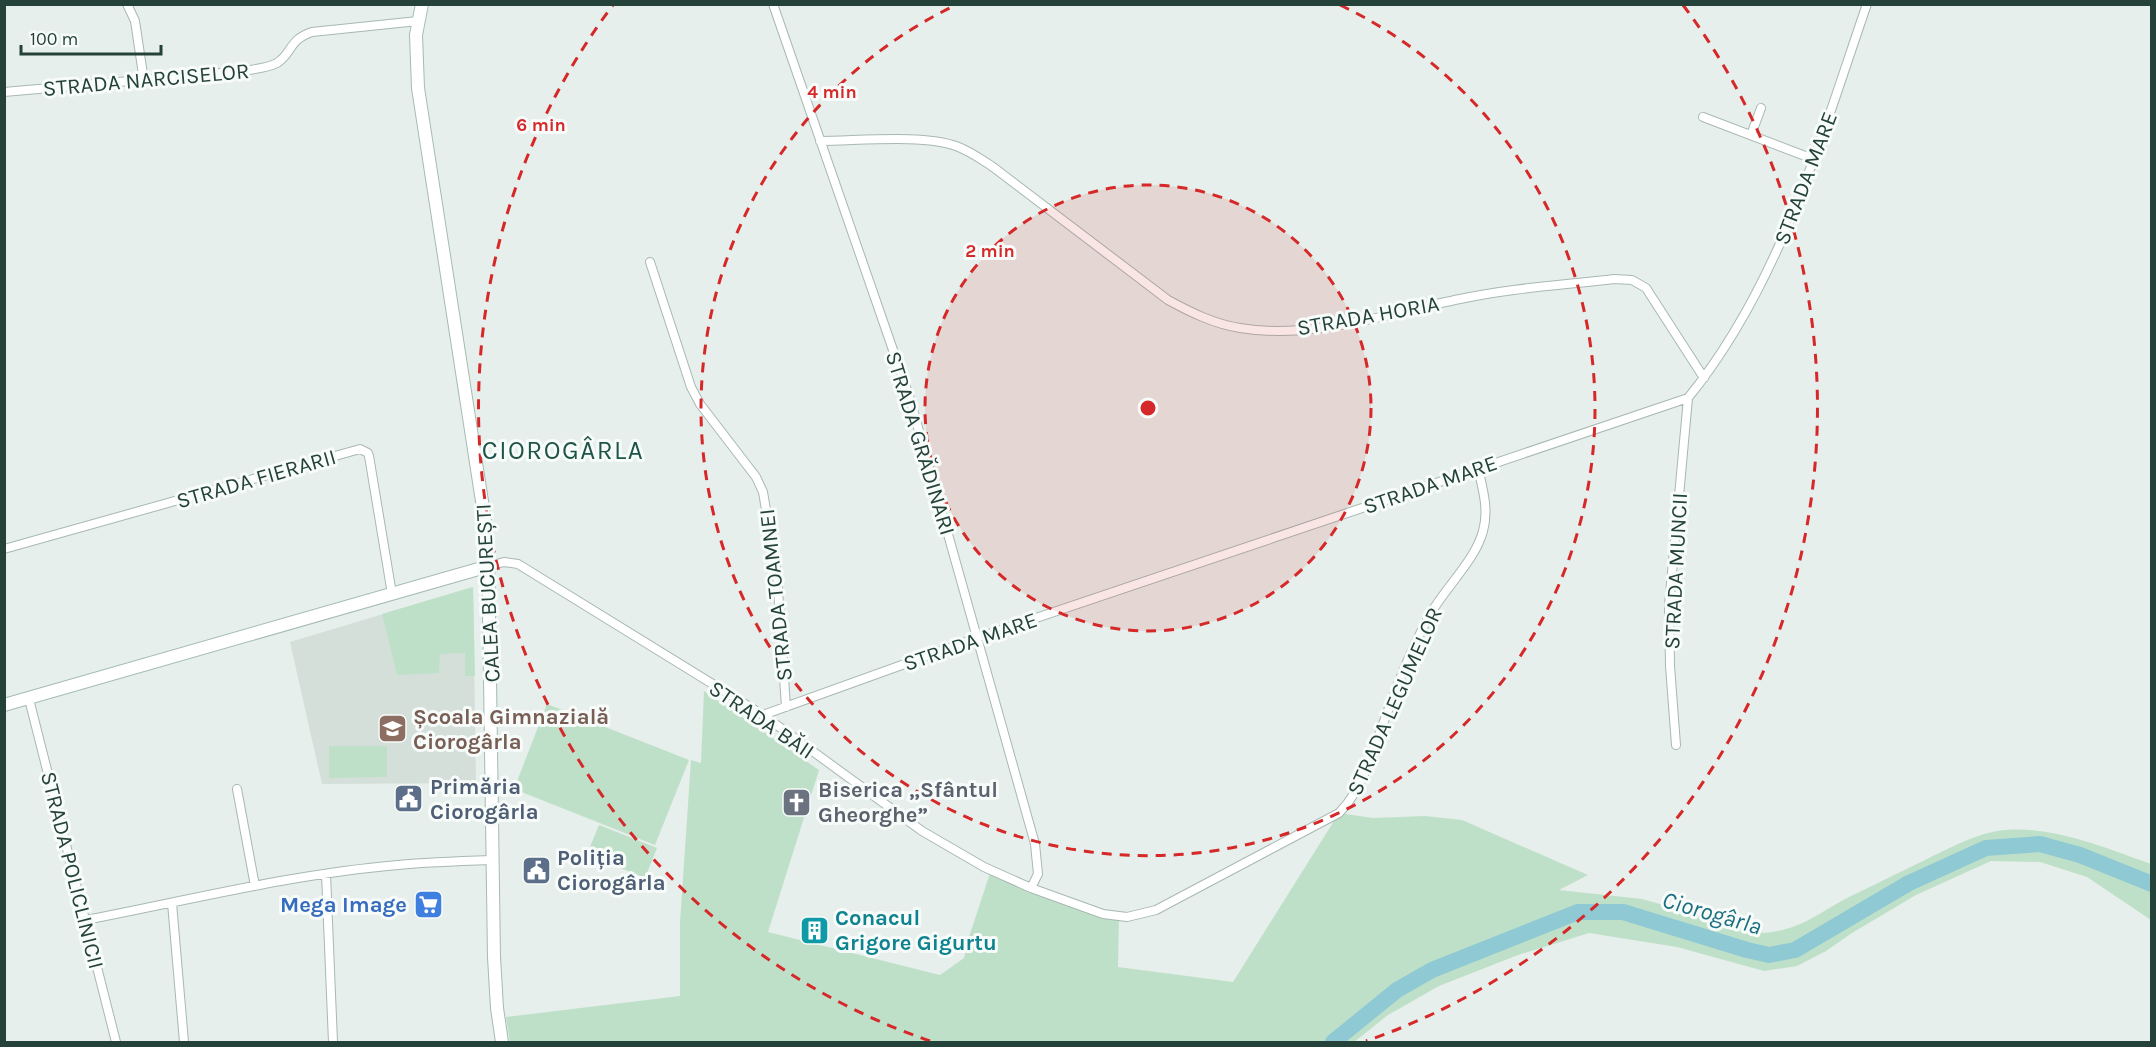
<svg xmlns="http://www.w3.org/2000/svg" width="2156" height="1047" viewBox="0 0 2156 1047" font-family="Karla,sans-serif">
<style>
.built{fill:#d4dfda}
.green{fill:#bfe0c8}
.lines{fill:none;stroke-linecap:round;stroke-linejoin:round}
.river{stroke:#8ec9d4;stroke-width:16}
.minor-casing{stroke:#a8b8b2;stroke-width:10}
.secondary-casing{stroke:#a4bbb3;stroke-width:14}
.minor{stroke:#fff;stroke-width:8}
.secondary{stroke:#fff;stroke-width:12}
.ring{fill:none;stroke:#d62828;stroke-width:3;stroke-dasharray:10 8}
.labels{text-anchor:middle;stroke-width:6;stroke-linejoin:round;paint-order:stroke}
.street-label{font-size:22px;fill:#24423a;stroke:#f7fbf9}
.education-label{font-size:22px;font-weight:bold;fill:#785e54;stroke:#f7fbf9;text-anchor:start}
.service-label{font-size:22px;font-weight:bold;fill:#4e5e75;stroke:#f7fbf9;text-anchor:start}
.worship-label{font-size:22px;font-weight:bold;fill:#5b616d;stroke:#f7fbf9;text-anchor:start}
.shop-label{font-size:22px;font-weight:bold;fill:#366cbe;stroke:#f7fbf9;text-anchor:end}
.culture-label{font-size:22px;font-weight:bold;fill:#0d838f;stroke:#f7fbf9;text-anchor:start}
.water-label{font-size:24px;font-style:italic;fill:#1c6f80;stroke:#f7fbf9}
.quarter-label{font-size:26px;letter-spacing:1.5px;fill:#1f5548;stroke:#f7fbf9}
.centre{fill:#d62828;stroke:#f7fbf9;stroke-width:3}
.ring-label{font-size:18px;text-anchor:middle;font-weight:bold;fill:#d62828;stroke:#f7fbf9;stroke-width:6;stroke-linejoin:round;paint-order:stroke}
</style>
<rect width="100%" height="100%" fill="#e6efeb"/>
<path class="built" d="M473,587L476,783L322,784L290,642Z"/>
<path class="green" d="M473,587L475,676H465V653L440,654L439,673L397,675L382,614Z
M704,691L819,770L768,932L940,975L964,958L969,937L991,870L1119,916L1118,967L1233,982L1339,813L1373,818L1425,816L1462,820L1588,875L1559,890L1642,899L1764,933C1804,929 1817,913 1851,896C1876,884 1900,872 1925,860C1950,848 1978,832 2006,830C2053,826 2107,848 2151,864V947V920L2087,877L2040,862L1991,861L1916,895L1852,933L1826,951L1797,966L1764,971L1677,947L1589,933L1518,955L1439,986L1388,1015L1354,1042H510L506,1017L680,996V922L691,760L701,763Z
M547,704L689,760L655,845L514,789Z
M329,746H387V777L329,778Z
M599,825L657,848L645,878L587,854Z"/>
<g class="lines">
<path class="river" d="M1333,1042L1397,990L1432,970L1578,912H1623L1747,950L1769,955L1795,950L1909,883L1986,848L2040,844L2080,855L2152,884"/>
<defs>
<path id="minor" d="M127,4L135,21L144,81
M773,4L910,399L1035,844L1038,874L1031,888
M4,92L244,71C254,69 268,68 277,63C293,53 288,40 312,32L418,21
M1703,117L1813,159
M1751,135L1761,108
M820,141C857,141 924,134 956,146C970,151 981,159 993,167L1168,300C1190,312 1214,324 1240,328C1312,340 1390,313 1460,299C1511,288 1563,285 1614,279L1632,280L1646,288L1704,378
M650,262L691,387L700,404L756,477L763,492L777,575L786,707
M4,549L360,449L368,453L369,456L392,594
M489,566L504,562L518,564L763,715L922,831L984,867L1031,888L1103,914L1127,917L1156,910L1339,813C1352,800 1358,787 1366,770C1386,718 1403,662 1431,613C1446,587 1476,559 1483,531C1489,510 1483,490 1478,468
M29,699L116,1042
M763,715L977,638L1688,398C1780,285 1820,140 1867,4
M1676,745L1670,666L1669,605L1688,398
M237,789L255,886
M326,874L333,1042
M172,903L184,1042
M86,920C189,900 293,874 398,865C429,862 462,861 494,860"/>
<path id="secondary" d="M422,4L416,35L418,88L488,540L494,957L497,1008L502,1042
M4,705L489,566"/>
</defs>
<use href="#minor" class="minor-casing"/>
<use href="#secondary" class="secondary-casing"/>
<use href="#minor" class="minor"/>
<use href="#secondary" class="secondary"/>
</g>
<circle cx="1148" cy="408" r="223" fill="#d62828" fill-opacity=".12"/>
<g class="ring">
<circle cx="1148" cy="408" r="223"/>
<path d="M1340 5A447 447 0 1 1 956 5"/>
<path d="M930 1041A670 670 0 0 1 613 5M1683 5A670 670 0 0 1 1366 1041"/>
</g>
<defs>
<symbol id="school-square" viewBox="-11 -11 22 22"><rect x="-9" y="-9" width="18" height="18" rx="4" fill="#8d6e63" stroke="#f7fbf9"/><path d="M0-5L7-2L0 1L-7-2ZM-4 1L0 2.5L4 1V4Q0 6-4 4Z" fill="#fff"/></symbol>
<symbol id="civic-square" viewBox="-11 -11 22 22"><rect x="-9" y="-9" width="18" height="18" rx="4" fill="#5c6f8a" stroke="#f7fbf9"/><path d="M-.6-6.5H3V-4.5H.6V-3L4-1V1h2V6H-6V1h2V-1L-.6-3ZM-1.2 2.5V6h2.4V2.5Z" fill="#fff"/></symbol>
<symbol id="church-square" viewBox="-11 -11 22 22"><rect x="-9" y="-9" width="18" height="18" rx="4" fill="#6b7280" stroke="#f7fbf9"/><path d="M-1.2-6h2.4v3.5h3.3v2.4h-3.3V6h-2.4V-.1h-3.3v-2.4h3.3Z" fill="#fff"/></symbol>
<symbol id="supermarket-square" viewBox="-11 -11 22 22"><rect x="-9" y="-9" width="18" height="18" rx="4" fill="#3f7fe0" stroke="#f7fbf9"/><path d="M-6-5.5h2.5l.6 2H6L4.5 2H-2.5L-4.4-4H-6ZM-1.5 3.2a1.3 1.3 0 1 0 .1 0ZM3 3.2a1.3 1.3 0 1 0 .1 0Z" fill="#fff"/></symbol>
<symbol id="building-square" viewBox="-11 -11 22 22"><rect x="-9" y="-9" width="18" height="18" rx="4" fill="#0f9aa8" stroke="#f7fbf9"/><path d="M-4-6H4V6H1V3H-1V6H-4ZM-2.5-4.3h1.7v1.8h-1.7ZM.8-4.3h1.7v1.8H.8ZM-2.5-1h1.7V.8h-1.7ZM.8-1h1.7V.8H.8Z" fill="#fff"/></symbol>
</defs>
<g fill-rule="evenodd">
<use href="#school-square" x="376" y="712" width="33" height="33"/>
<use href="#civic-square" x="392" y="782" width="33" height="33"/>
<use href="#church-square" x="780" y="786" width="33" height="33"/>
<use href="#civic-square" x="520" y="854" width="33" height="33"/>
<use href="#supermarket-square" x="412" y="888" width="33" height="33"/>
<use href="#building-square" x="798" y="914" width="33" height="33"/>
</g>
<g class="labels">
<g class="street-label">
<text transform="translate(146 79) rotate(-5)" y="8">STRADA NARCISELOR</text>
<text transform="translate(1805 178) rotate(-69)" y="8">STRADA MARE</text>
<text transform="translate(1368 315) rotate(-10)" y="8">STRADA HORIA</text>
<text transform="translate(921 443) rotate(73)" y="8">STRADA GRĂDINARI</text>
<text transform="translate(256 478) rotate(-16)" y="8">STRADA FIERARII</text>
<text transform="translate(1430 484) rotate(-19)" y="8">STRADA MARE</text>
<text transform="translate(1675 571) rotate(-87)" y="8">STRADA MUNCII</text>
<text transform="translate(487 593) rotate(-93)" y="8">CALEA BUCUREȘTI</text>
<text transform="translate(775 595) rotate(-96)" y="8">STRADA TOAMNEI</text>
<text transform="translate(970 641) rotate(-19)" y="8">STRADA MARE</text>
<text transform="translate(1394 701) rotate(-66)" y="8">STRADA LEGUMELOR</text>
<text transform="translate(762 719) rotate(34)" y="8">STRADA BĂII</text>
<text transform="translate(73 870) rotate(76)" y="8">STRADA POLICLINICII</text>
</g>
<g class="education-label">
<text x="413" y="724">Școala Gimnazială<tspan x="413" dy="25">Ciorogârla</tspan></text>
</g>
<g class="service-label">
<text x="430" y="794">Primăria<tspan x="430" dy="25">Ciorogârla</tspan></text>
<text x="557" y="865">Poliția<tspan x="557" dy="25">Ciorogârla</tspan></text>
</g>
<g class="worship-label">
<text x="818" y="797">Biserica „Sfântul<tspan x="818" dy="25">Gheorghe”</tspan></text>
</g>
<g class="shop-label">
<text x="407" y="912">Mega Image</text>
</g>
<g class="culture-label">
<text x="835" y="925">Conacul<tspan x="835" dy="25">Grigore Gigurtu</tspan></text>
</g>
<g class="water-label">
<text transform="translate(1712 913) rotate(16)" y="8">Ciorogârla</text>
</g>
<g class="quarter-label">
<text x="563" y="459">CIOROGÂRLA</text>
</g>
</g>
<circle cx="1148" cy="408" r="9" class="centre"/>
<g class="ring-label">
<text x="832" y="98">4 min</text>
<text x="541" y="131">6 min</text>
<text x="990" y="257">2 min</text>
</g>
<rect width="2156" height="1047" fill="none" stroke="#24423a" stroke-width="12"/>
<path d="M21 45v9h140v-9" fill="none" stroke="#24423a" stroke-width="3"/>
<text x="30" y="45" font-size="18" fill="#24423a" stroke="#f7fbf9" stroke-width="4.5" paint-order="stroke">100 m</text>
</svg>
